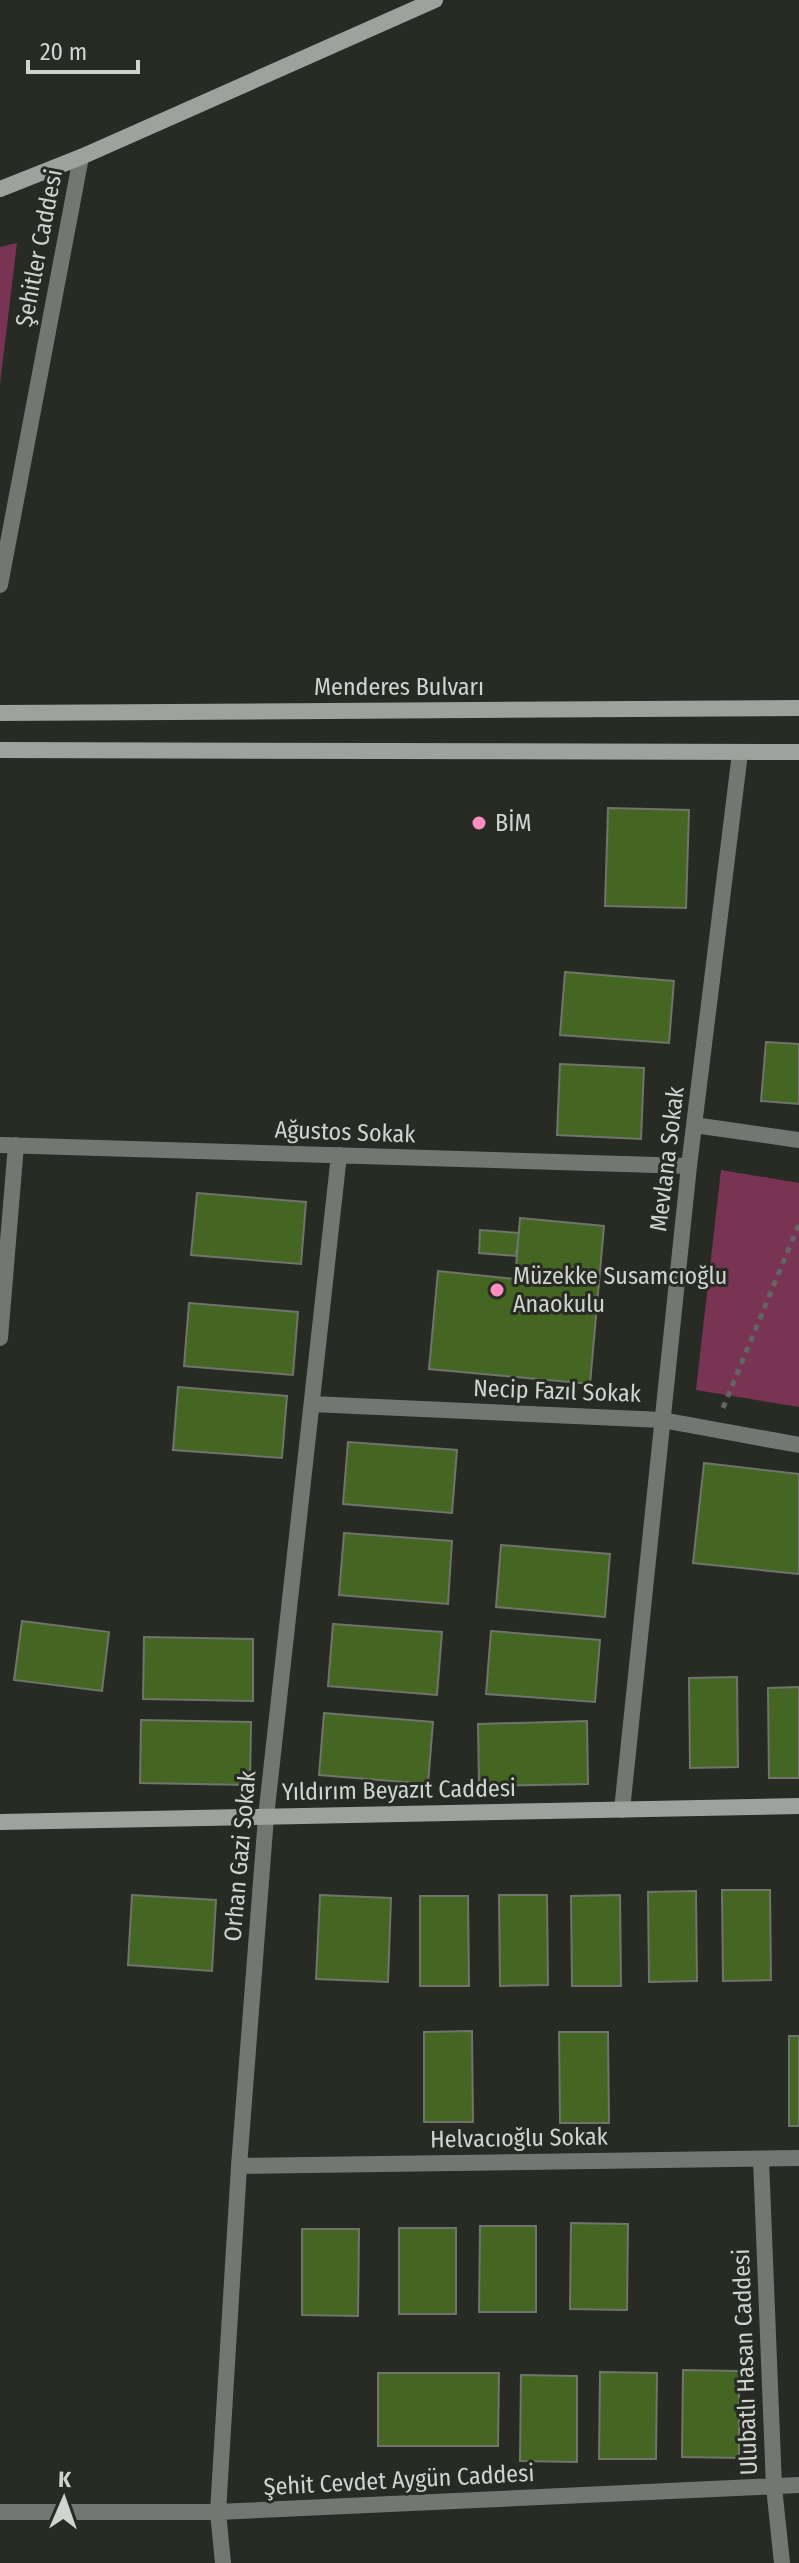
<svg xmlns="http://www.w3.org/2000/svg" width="799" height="2563" viewBox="0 0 799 2563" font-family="'Fira Sans Condensed',sans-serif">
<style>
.green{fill:#793454}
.building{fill:#462;stroke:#6f746c;stroke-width:2}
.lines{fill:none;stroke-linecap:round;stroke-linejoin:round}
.path{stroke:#636660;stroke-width:5;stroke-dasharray:6 6;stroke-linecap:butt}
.street{stroke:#747672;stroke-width:16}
.secondary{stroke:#9ea29c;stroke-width:16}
.poi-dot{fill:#fd8ec0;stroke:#272b24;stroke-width:3}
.labels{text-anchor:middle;stroke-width:6;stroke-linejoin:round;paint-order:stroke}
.street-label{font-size:24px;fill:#d1d3cf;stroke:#272b24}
.poi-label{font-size:24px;fill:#d1d3cf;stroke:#272b24;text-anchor:start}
</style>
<rect width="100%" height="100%" fill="#272b24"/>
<path class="green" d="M17,243L0,384V247Z
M721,1170L799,1183V1407L696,1390Z"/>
<path class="building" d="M608,808L689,810L686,908L605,906Z
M565,972L674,981L669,1043L560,1035Z
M766,1042L799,1044V1104L761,1101Z
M560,1064L644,1068L641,1139L557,1135Z
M197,1193L306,1202L301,1264L191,1255Z
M520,1218L604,1226L590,1384L429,1369L438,1271L515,1279Z
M480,1230L519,1233L516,1256L479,1253Z
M189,1303L298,1312L293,1375L184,1366Z
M178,1387L287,1396L282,1458L173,1450Z
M348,1442L457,1450L452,1513L343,1504Z
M704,1463L799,1474V1574L693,1563Z
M344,1533L452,1541L448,1604L339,1595Z
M501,1545L610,1554L605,1617L496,1607Z
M22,1621L109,1632L102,1691L14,1680Z
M333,1624L442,1632L437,1695L328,1686Z
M491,1631L600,1640L595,1702L486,1694Z
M144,1637L253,1639V1701L143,1699Z
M737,1677L738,1767L690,1768L689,1678Z
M799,1687V1778H769L768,1688Z
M324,1713L433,1722L428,1784L319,1775Z
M141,1720L251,1722L250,1785L140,1783Z
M587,1721L588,1784L479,1786L478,1724Z
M722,1890H770L771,1980L723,1981Z
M696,1891L697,1981L649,1982L648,1892Z
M132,1895L216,1900L212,1971L128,1965Z
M320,1895L391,1898L388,1982L316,1979Z
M499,1895H547L548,1985L500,1986Z
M620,1895L621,1986H572L571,1896Z
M420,1896H468L469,1986H420Z
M472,2031L473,2122H424V2032Z
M559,2032H608L609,2123H560Z
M789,2036H799V2126H789Z
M571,2223L628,2224L627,2310L570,2309Z
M480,2226H536V2312H479Z
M399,2228H456V2314H399Z
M302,2229H359L358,2316L302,2315Z
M683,2370L739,2371V2458L682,2457Z
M600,2372L657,2373L656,2459H599Z
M378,2373H499L498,2446H378Z
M521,2375L577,2376V2462L520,2461Z"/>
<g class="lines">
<path class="path" d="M723,1408L799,1224"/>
<path class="street" d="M0,585L81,157
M694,1125L799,1140
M0,1145L689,1166
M0,1338L16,1145
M312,1404L662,1420L799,1445
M622,1810L689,1166L740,753
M761,2159L774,2487L782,2563
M239,2166L799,2158
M0,2512H218L799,2485
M223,2563L218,2512L239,2166L266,1817L339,1155"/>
<path class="secondary" d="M0,189L81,157L435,0
M0,713L799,708
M0,750L799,752
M0,1822L799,1806"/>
</g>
<g class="poi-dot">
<circle cx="479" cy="823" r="8"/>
<circle cx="497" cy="1290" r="8"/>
</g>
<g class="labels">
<g class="street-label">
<text transform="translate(39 248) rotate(-79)" y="8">Şehitler Caddesi</text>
<text x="399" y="695">Menderes Bulvarı</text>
<text transform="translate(345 1132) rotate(2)" y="8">Ağustos Sokak</text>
<text transform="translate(667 1159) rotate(-83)" y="8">Mevlana Sokak</text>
<text transform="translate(557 1391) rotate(2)" y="8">Necip Fazıl Sokak</text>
<text transform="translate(399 1790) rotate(-1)" y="8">Yıldırım Beyazıt Caddesi</text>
<text transform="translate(240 1856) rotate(-85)" y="8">Orhan Gazi Sokak</text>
<text transform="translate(519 2138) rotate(-1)" y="8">Helvacıoğlu Sokak</text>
<text transform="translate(745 2362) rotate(-92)" y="8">Ulubatlı Hasan Caddesi</text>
<text transform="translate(399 2480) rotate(-3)" y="8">Şehit Cevdet Aygün Caddesi</text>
</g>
<g class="poi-label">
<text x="495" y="831">BİM</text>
<text x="513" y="1284">Müzekke Susamcıoğlu<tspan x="513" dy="28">Anaokulu</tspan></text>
</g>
</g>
<g transform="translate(64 2499) rotate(2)" stroke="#272b24" stroke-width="6" paint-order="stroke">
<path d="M0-6L14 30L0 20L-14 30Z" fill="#d1d3cf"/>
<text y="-12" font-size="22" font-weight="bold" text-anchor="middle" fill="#d1d3cf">K</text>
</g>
<path d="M28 60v12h110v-12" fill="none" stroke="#d1d3cf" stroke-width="4"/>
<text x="40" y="60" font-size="24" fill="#d1d3cf" stroke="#272b24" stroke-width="6" paint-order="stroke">20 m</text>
</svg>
